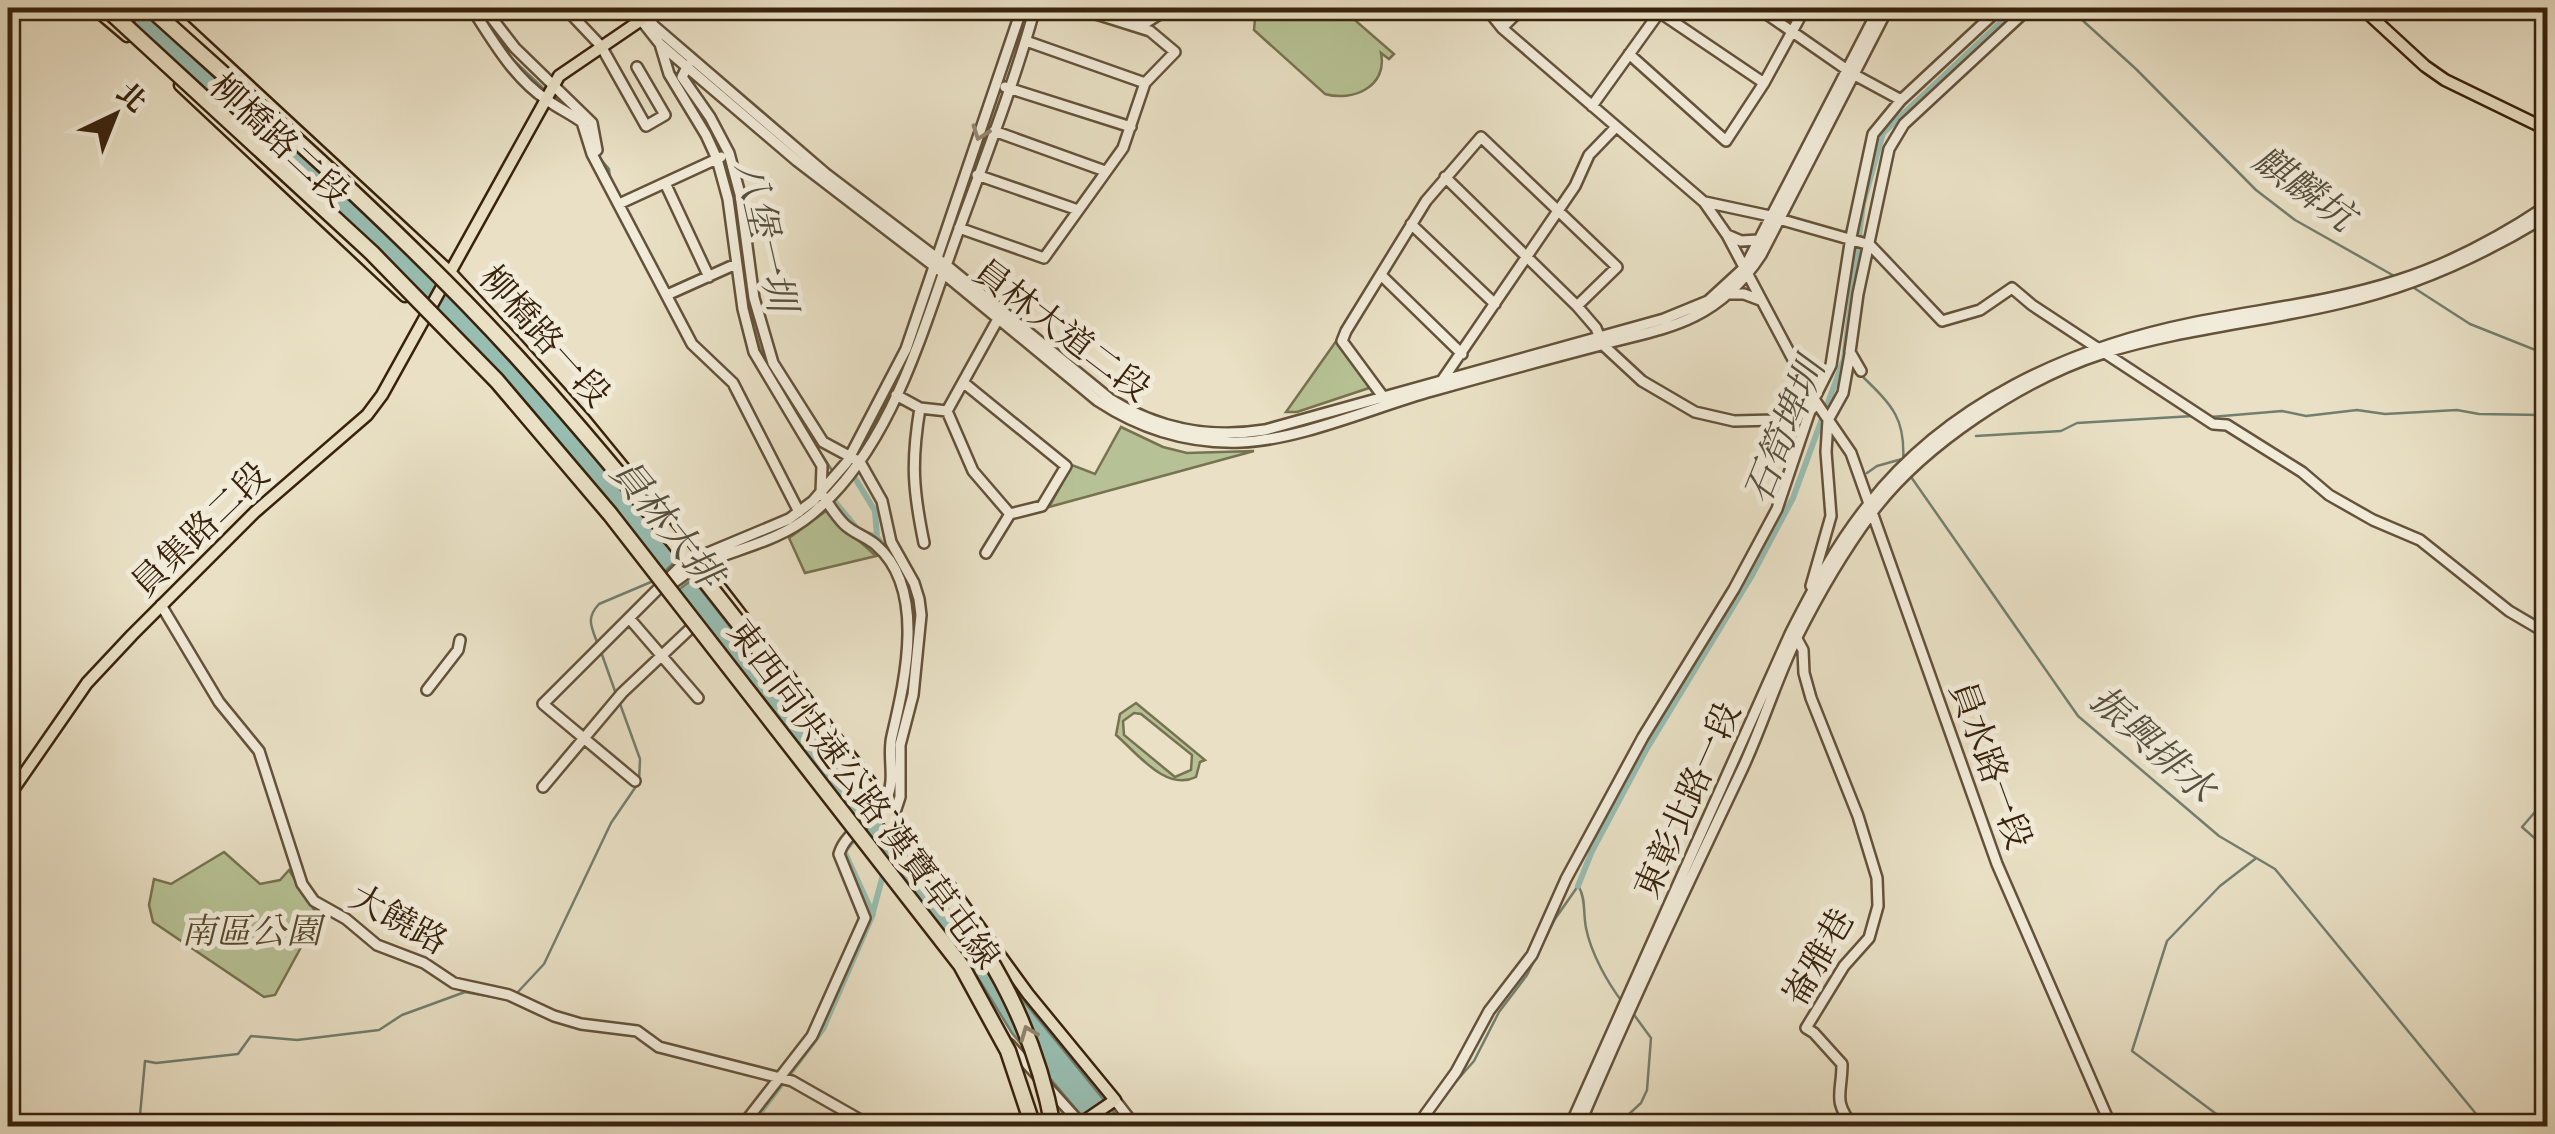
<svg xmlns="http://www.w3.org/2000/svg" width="2555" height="1134" viewBox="0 0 2555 1134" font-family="Vollkorn,'Noto Serif TC',serif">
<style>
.green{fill:#b6c295;stroke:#777250;stroke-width:2.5;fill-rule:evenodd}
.water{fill:#98bdb1;stroke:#727f6f;stroke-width:2.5}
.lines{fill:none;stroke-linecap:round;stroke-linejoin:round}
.stream{stroke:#727f6f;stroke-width:2.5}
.canal{stroke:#98bdb1;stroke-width:6}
.minor-casing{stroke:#64523a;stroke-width:14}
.major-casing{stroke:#38220c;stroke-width:15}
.minor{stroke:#f1ebd9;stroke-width:9}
.major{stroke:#e9e0c5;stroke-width:10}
.highway-bridge-casing{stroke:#38220c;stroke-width:19;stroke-linecap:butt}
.highway-bridge{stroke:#e9e0c5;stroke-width:14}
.oneway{stroke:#948672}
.oneway2{stroke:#908168}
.labels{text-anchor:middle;stroke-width:10;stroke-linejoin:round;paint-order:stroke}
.street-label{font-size:35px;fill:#38220c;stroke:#f1ebd9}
.park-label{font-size:35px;font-style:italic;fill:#584a2e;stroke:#f1ebd9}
.water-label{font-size:38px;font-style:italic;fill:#55503e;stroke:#f1ebd9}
</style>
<rect width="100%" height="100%" fill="#e9e0c5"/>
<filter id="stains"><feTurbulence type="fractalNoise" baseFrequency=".002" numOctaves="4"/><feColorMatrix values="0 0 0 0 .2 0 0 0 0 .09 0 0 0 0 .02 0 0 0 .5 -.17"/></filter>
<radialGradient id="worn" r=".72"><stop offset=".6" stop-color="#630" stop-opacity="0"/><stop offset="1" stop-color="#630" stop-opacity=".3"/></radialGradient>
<path class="green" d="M1256,8H1341L1394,54L1389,59L1381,53C1388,87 1352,102 1325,94L1254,30Z
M1337,340L1372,387L1297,412H1286Z
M1121,427L1163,447L1187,453L1254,451L1049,507L1072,465L1095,474Z
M826,511L876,556L805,573L789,538Z
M1136,703L1205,760L1200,762L1196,777C1166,792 1137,753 1116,735L1120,714ZM1134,713L1141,714L1192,755L1191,770L1175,777L1124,735L1123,721Z
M224,852L260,884L280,880L289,870L318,916L275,995L264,997L153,922L149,905L154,879L171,884Z"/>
<path class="water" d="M112,8H146L428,269L559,412L678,559L662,574L573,460L426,297Z
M693,579L958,920L1125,1126H1090L1012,1033L980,981L911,887L677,591Z"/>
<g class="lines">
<path class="stream" d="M477,8L495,36
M2069,8L2136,69L2256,190L2295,220L2396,277
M668,54L675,75
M508,55L546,91
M681,86L706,120L717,148
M553,95L571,108
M598,156L609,169L610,179
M723,165C748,230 738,308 770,371
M943,256L1027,8
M2411,286L2470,324L2548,355
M913,341L937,273
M1862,376C1893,406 1906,419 1903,463
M797,416L833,472
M2211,417L2282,411L2306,416L2357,410L2385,414L2457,410L2479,414L2548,415
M1976,436L2061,431L2077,423L2193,416
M856,458L909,353
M1867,473L1877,466L1902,459
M1909,474L2078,716L2219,836L2275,869L2486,1126
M597,642C591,626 586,618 599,604L651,582
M600,649L616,694
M2548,797L2522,827L2548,850
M1579,887C1586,900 1583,913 1586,928C1591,953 1607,982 1623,1003
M516,994L544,964L611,823L639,782L640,759L619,701
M139,1126L145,1061L156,1063L238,1054L251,1036L297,1040L379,1030L402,1015L465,992L510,1000
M1424,1126L1444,1095L1474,1061L1499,1012L1527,975L1555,919L1578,886
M1616,1126L1641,1103L1647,1090L1651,1038L1632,1012
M2210,1126L2219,1116L2132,1051L2167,941L2220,886L2255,859"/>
<path class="canal" d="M855,478L875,511L877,537L890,556
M835,502L859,531L877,537
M903,581L909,593L912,631
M896,745L907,702L909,669
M1578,886L1592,851L1646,750L1751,577L1793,498L1844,359L1863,204L1883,133L2016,8
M873,912L884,871
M750,1126L823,1029L873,914L844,851L855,838"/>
<defs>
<path id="minor" d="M484,8L515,48L592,123L597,150L592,154
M565,8L601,46L646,126L665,115L637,67
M660,8L647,16L654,26L825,173L946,265L1110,399C1158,429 1208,439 1265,430L1664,319L1708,301L1745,267L1879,8
M1096,8L1147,22L1169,8
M1486,8L1502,28L1704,202L1727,235L1814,399L1851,453L1997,864L2111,1126
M1758,8L1853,74L1901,100
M1659,12L1764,83
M478,18C497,48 517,80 547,100C558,108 571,114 582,122L592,154L692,344L733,383L799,512
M641,20L660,44L797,161L943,273L1098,401C1142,430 1188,444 1241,442C1300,440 1374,407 1432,391C1488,375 1544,360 1601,345C1632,336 1665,331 1695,316C1723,302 1744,281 1761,255L1888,8
M121,27L139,8
M1502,28L1522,8
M1026,41L1145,83
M660,44L669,74L706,135L717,159L728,199L743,309L754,352L822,466L821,493
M1629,54L1726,141L1764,83L1805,8
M688,65L682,77L710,117L729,153L740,194L754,298L773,363L823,442L860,462L882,501L891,542L914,583L919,599L921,615L913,695L900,745V797L894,815
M1005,87L1131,127
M1592,106L1661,10
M994,131L1105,171
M977,175L1078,210
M1445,177L1577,306L1596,328L1602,344L1642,381L1695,412L1734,421L1775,420L1812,409
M665,183L709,277
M1705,202L1770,216
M619,204L721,157
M1779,219L1870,245L1942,321L1980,310L2012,288L2032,305L2213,424L2227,425L2302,472L2329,495L2373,520L2420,540L2509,611L2548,634
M1411,224L1495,304
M959,228L1044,258L1123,148L1145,83L1175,52L1150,31L1077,8
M1727,235L1741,241L1758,240
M1381,275L1462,354
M1729,294H1744L1760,300
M667,295L736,264
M1861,371L1850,352L1858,294L1889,149L1904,124L2029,8
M1443,379L1575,186L1589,155L1616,127
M964,383L1066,466L1042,506L1010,514
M896,395L920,408L947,411L998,319
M1384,398L1342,341L1346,331L1426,201L1481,137L1617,267L1577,306
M920,408C911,462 913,490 924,543
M947,411L973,471L1010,514
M986,553L1010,514
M1811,586L1831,516L1826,452L1828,420L1843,393L1850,354
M662,587C677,584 687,570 701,564C739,548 780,541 812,514C893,447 923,327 958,232C985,158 1014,84 1035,8
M161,605L219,702L259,751L302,884L314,901L346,919L377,945L424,963L454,983L509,995L554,1016L581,1024L637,1031L659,1047L792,1081L871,1126
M629,618L698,698
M1797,639L1803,650L1804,673L1811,698L1858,816L1877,878L1878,906L1869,938L1844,966L1806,1028L1814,1033L1842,1064C1842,1094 1832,1100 1853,1126
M427,690L458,650L460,640
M635,781L543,704L684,563L789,519L813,501L847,462L906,349L1022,8
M543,787L622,693L693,626
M955,961L972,926
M1009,1044L1083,1126
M1115,1100L1135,1126
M742,1126L812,1036L865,918L839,854C847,828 876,822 887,797C896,779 887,756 892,736C905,680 927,589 876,545C867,537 853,533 844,524C835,515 828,503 821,493
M1417,1126L1456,1072L1489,1011L1532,955L1566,879L1643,737L1734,589L1777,509L1814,399L1831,365L1851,237L1873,134L1901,100L2000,8
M1570,1126L1790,634C1813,589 1836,545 1868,505C1947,404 2069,348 2192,323C2261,309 2332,302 2399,280C2452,263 2502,236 2548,205
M1579,1126C1629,1008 1684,892 1739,776C1761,731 1775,682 1797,637C1818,595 1843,552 1871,514C1922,445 2023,379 2104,353C2181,329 2262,322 2341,303C2416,286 2482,256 2548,215"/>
<path id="major" d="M94,8L127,36
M165,8L450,272L514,341L583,418L695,555L883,799
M2362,8L2425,66L2445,80L2548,130
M180,85L405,296
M8,797L87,683L132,635L255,512L367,415L382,395L559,76L647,16L640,8
M948,884L1028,994L1115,1100L1077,1126"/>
</defs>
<use href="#minor" class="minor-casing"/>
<use href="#major" class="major-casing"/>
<use href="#minor" class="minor"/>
<use href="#major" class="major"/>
<defs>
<path id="highway-bridge" d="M106,8L372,253L497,381L610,514L961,965L1008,1051L1033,1126
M150,8C275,121 403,232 517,357C665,520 798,702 934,875C993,957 1034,1026 1053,1126"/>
</defs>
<use href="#highway-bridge" class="highway-bridge-casing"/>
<use href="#highway-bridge" class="highway-bridge"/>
</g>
<defs><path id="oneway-chevron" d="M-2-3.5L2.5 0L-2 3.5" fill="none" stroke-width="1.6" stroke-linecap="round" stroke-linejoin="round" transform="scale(2.5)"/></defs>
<use class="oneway" href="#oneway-chevron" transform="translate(980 133) rotate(110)"/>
<use class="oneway2" href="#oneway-chevron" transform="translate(1028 1033) rotate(-111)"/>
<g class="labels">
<g class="street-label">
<text transform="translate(280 140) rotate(43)" y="12">柳橋路二段</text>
<text transform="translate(1062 330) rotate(37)" y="12">員林大道二段</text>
<text transform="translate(545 336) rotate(48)" y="12">柳橋路一段</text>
<text transform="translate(200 529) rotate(-44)" y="12">員集路二段</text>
<text transform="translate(1991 765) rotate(70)" y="12">員水路一段</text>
<text transform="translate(864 794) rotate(53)" y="12">東西向快速公路 漢寶草屯線</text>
<text transform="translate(1687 800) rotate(-66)" y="12">東彰北路一段</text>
<text transform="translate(399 919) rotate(29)" y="12">大饒路</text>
<text transform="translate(1818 957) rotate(-60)" y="12">崙雅巷</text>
</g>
<g class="park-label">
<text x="251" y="943">南區公園</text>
</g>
<g class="water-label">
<text transform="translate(2304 188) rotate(36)" y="13">麒麟坑</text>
<text transform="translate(766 236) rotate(77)" y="13">八堡一圳</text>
<text transform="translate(1784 431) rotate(-68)" y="13">石筍埤圳</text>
<text transform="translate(667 523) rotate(51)" y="13">員林大排</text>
<text transform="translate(2153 744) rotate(42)" y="13">振興排水</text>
</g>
</g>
<rect width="2555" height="1134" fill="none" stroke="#e9e0c5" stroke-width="40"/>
<rect x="10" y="10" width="2535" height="1114" fill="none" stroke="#38220c" stroke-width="5"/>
<rect x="20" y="20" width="2515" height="1094" fill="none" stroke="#38220c" stroke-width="2.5"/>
<g transform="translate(115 115) rotate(43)" stroke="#f1ebd9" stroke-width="8" paint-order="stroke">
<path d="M0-8L18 38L0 25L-18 38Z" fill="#38220c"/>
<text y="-15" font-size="28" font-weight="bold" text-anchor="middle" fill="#38220c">北</text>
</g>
<rect width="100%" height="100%" filter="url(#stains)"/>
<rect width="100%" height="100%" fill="url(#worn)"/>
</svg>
